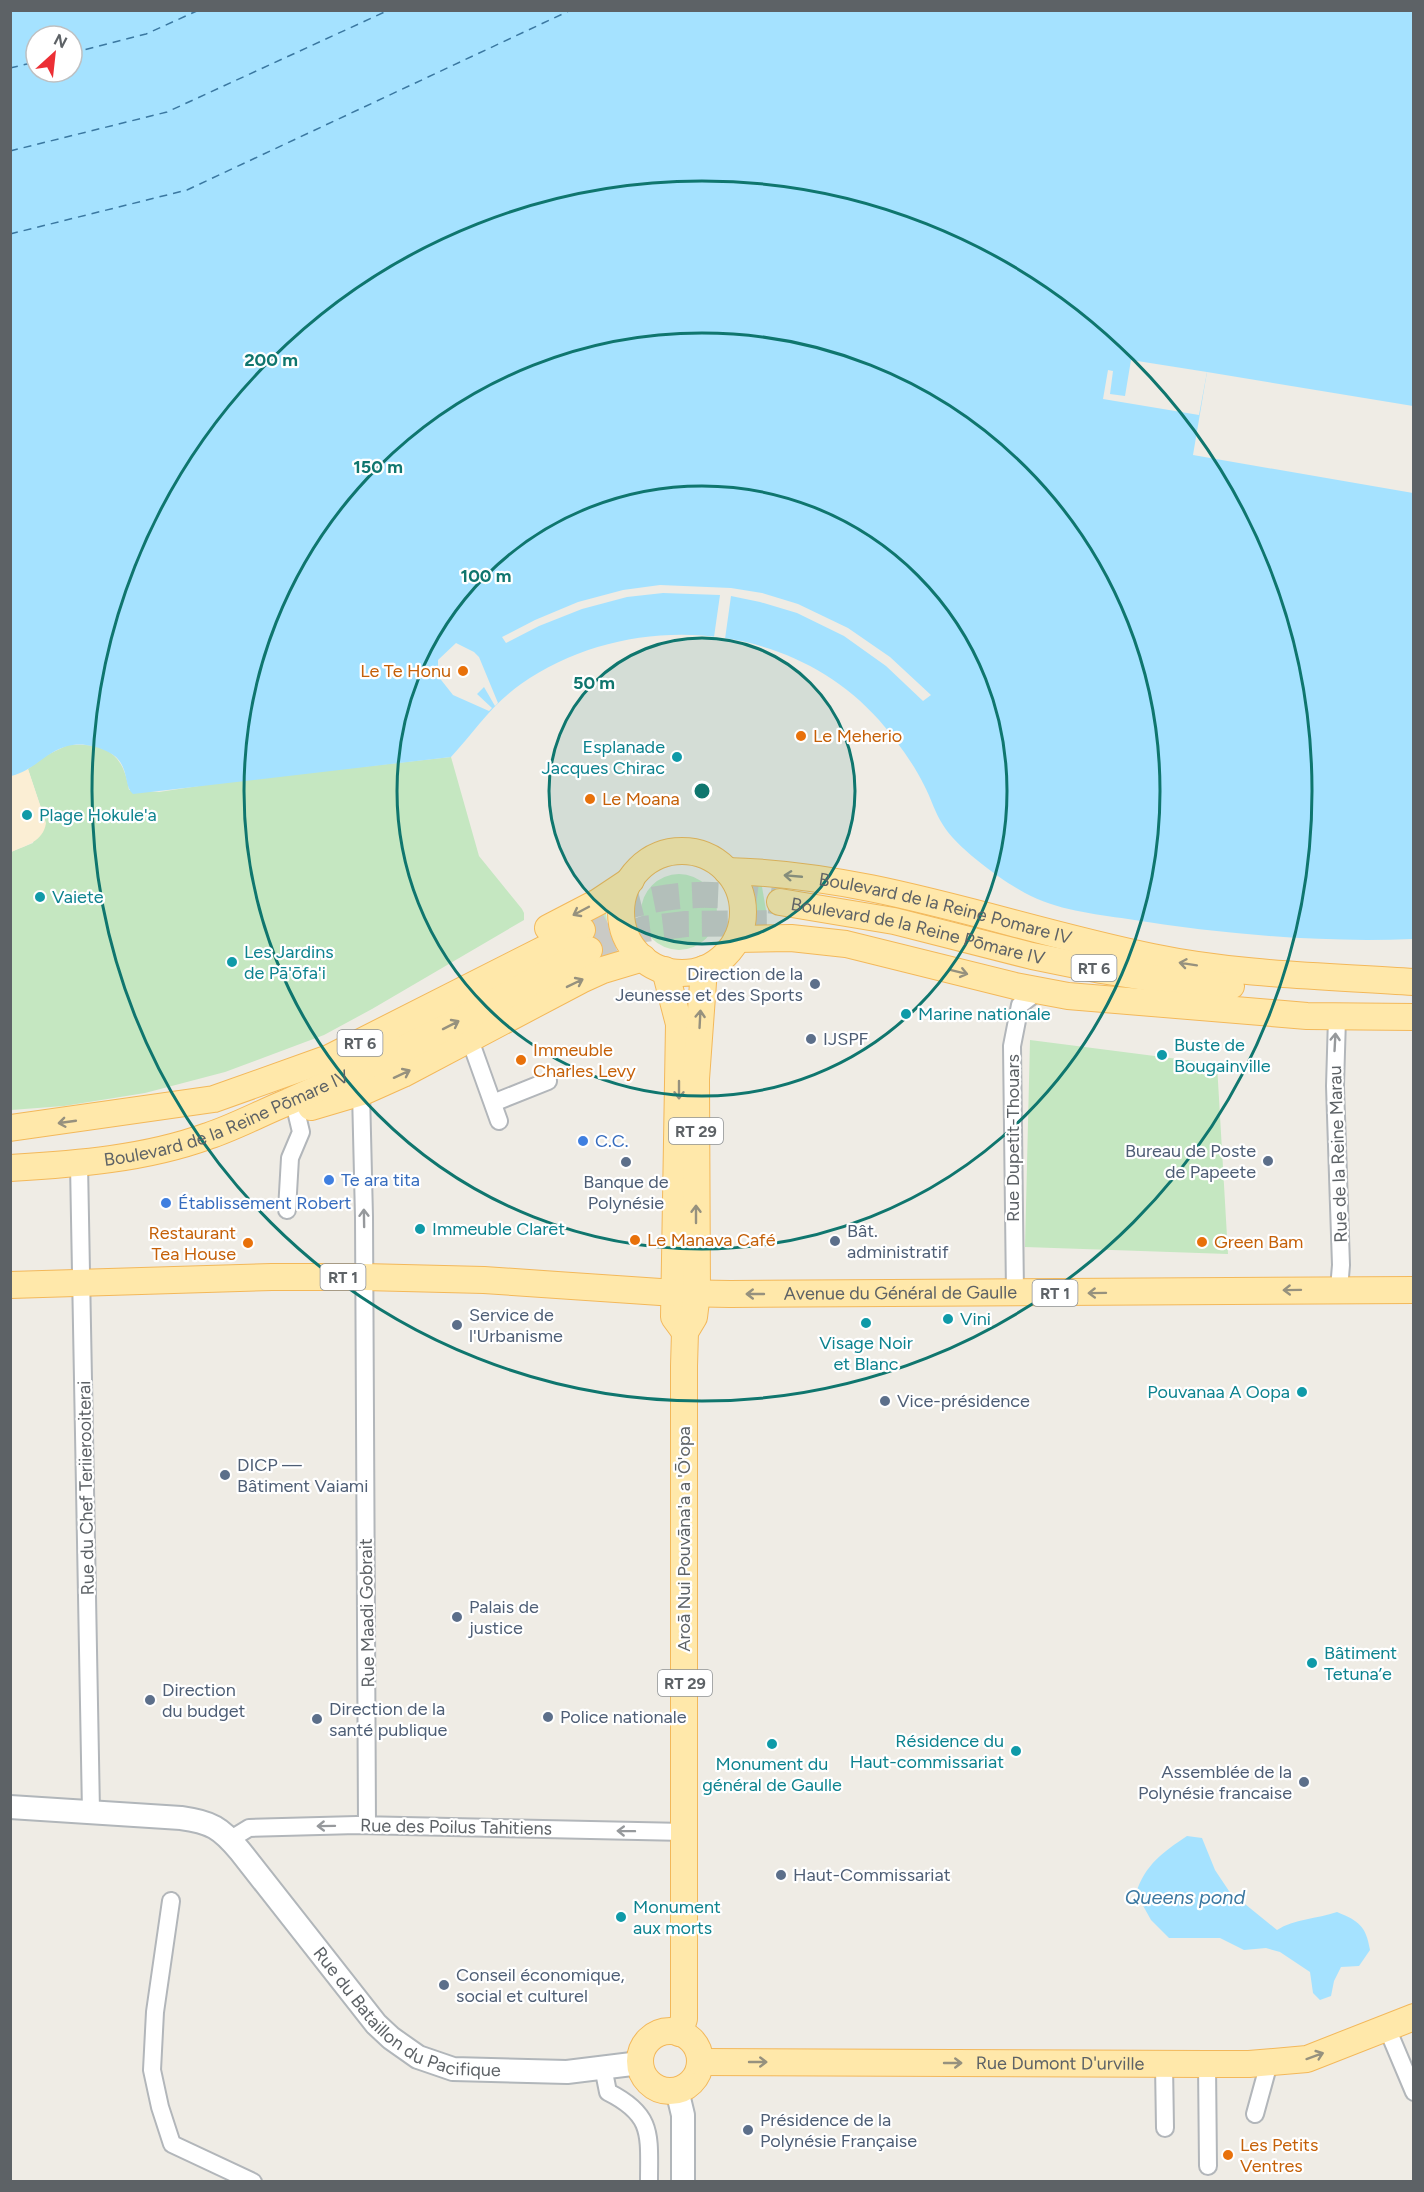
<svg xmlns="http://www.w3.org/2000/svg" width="1424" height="2192" viewBox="0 0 1424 2192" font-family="Figtree,sans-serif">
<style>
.green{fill:#c5e7c1}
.sand{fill:#fbeed4}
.water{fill:#a5e2ff;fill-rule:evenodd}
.pier{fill:#efece5}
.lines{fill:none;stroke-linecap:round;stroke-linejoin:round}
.ferry{stroke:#3b78a1;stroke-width:1.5;stroke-dasharray:8 6;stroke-linecap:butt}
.primary-tunnel{stroke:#cacac5;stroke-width:26;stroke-dasharray:26 13;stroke-linecap:butt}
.minor-casing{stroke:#b2b6ba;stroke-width:20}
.secondary-casing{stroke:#b1b6ba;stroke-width:26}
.primary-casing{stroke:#f3b85a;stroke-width:28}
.minor{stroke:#fff;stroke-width:16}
.secondary{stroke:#fff;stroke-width:22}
.primary{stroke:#ffe8aa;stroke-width:26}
.oneway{stroke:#96917e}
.oneway2{stroke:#96999c}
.ring{fill:none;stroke:#0f766e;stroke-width:3}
.food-dot{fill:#e8710a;stroke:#fff;stroke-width:2}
.culture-dot{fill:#0f9aa8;stroke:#fff;stroke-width:2}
.service-dot{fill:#5c6f8a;stroke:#fff;stroke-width:2}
.shop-dot{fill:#3f7fe0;stroke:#fff;stroke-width:2}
.labels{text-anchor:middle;stroke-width:4.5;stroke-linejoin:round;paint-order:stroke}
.shield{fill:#fff;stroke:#8e9194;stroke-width:1.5}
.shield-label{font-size:16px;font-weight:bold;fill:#5d6266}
.food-label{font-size:18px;fill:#c56008;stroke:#fff;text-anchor:start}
.culture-label{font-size:18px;fill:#0d838f;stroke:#fff;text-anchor:start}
.street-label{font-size:18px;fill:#5d6266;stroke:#fff}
.service-label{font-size:18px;fill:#4e5e75;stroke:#fff;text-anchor:start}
.shop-label{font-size:18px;fill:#366cbe;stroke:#fff;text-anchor:start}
.water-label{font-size:20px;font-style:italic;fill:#3b78a1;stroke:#fff}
.centre{fill:#0f766e;stroke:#fff;stroke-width:3}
.ring-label{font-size:18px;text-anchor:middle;font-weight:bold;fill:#0f766e;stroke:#fff;stroke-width:4.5;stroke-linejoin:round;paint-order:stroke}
</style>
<rect width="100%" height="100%" fill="#efece5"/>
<path class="green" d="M68,745C105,743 123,752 129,790L159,792L225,782L451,757L479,856L522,909L524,913V920L372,1009L324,1035L225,1072L145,1093L64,1106L11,1110V852L33,843L41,808L28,769L47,755Z
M641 912a38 38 0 1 1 76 0a38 38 0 1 1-76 0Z
M761,881L766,910L765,930L753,928L755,897L750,883Z
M605,905L609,937L618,955L607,960L598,939L594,910Z
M1030,1040L1217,1064L1228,1254L1025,1247Z"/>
<path class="sand" d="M28,769L46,823C43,842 26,845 11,852V776Z"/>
<path class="water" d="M10,11H1413V406L1207,372L1193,455L1413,493V939C1318,943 1222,934 1128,919C1094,914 1056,910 1025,893C1001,880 957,848 943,825C935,813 931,798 924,785C912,761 896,740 879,720C790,619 629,609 521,684C490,706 475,731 451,757L133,794C124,787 129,769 116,757C107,750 98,747 86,745C52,741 40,769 11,776ZM36,36H72V72H36Z
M1187,1836L1202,1838L1215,1870L1229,1891L1277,1930C1294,1919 1317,1919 1337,1912C1359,1921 1366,1926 1370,1950L1359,1966L1341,1967L1334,1981L1331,1996L1320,2000L1313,1993L1310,1972L1280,1952L1266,1948L1244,1950L1220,1938H1169L1151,1920L1136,1893C1145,1865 1163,1852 1187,1836Z"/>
<path class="pier" d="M1131,360L1207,372L1199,415L1103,399L1108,370L1113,371L1110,394L1125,396Z
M660,585L731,588L762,593L798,604L848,628L890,657L931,695L923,701L886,666L844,636L797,613L760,602L731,596L725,639L714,637L720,595L663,593L627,597L582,609L539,626L506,643L502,637L535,620L578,602L623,590Z
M456,643L474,652L479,657L498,703L495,706L484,687L477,694L492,708L489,711L453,695L438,676V660Z"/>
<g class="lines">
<path class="ferry" d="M72,53L146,34L199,10
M10,68L36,62
M10,151L167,112L389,10
M10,234L187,190L571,10"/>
<path class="primary-tunnel" d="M582,930C598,922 615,911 632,905C685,890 727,894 780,902
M589,950L644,929L686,924L779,923"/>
<defs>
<path id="minor" d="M1337,1018L1335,1086L1341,1265L1339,1289
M470,1040L499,1121
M361,1092L364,1217L367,1825
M493,1103L548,1081
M79,1164L91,1812
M287,1210L290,1158L301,1132L296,1111
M1015,1293L1012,1046L1020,1005L1038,991
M231,1839L249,1828L357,1825L685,1832
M171,1901L155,2012L152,2070L160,2107L172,2144L253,2182
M1387,2028L1414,2092
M1164,2064L1165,2128
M1207,2064L1208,2166
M603,2067L608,2092C654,2115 649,2135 649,2182
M1255,2114L1269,2063"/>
<g id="secondary">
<path id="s1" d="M10,1807L181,1818C211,1822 221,1828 240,1851L376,2024L391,2038L418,2057L453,2069L567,2072L640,2063"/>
<path d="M677,2090L683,2115V2182"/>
</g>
<g id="primary">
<circle cx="682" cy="912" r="61"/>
<path id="s2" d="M727,871C873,874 1010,928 1152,957C1238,975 1326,976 1414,982"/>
<path id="s3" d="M780,902L894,921L1032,956L1101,970L1176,982L1231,986"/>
<path d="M548,928L598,902L631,880"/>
<path d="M737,939L791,938L846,944L1015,986L1068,996L1307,1016L1414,1017"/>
<path d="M665,970L679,1024L674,1317L685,1332"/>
<path d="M311,1107L365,1091L403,1074L581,980L603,970L643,958"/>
<path d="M10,1128L214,1099L329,1058L582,930"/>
<path id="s4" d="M10,1168C76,1164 145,1159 208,1136C235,1127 261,1113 288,1102C391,1057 491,1006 589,950"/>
<path id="s5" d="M10,1285L272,1277H364L484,1280L675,1293L730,1294L1414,1290"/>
<circle cx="670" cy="2061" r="30"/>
<path d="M679,2033L684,2019V1366L685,1332L694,1317L697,1293L696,1079L704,969"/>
<path id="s6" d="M700,2062L1207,2064H1249L1307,2059L1414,2017"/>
</g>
</defs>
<use href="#minor" class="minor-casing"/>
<use href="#secondary" class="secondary-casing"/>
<use href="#primary" class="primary-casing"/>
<use href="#minor" class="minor"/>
<use href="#secondary" class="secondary"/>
<use href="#primary" class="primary"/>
</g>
<defs><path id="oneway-shaft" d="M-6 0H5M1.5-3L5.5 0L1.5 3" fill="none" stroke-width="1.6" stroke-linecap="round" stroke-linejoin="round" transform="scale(1.5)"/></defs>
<g class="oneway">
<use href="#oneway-shaft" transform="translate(793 876) rotate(-175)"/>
<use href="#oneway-shaft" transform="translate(581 911) rotate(152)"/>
<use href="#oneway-shaft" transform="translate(1188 964) rotate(-171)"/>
<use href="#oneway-shaft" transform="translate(959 972) rotate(14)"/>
<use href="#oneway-shaft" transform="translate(575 983) rotate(-26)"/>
<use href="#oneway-shaft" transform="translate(700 1019) rotate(-87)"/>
<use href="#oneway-shaft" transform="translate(451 1025) rotate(-27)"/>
<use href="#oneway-shaft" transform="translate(402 1074) rotate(-25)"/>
<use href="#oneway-shaft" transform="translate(679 1090) rotate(90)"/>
<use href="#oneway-shaft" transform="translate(67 1122) rotate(172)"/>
<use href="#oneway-shaft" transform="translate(696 1214) rotate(-90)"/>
<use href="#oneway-shaft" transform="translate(1292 1290) rotate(179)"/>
<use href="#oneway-shaft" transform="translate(1097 1293) rotate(179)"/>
<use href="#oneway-shaft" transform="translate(755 1294) rotate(-180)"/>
<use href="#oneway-shaft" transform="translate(1315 2056) rotate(-20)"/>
<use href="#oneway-shaft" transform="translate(758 2062)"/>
<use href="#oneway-shaft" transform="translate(953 2063)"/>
</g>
<g class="oneway2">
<use href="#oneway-shaft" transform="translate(1335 1042) rotate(-87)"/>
<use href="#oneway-shaft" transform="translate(364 1218) rotate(-91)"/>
<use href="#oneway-shaft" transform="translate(326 1826) rotate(179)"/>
<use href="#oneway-shaft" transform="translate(626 1831) rotate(-179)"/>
</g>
<circle cx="702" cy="791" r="153" fill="#0f766e" fill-opacity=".12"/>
<g class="ring">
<circle cx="702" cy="791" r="153"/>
<circle cx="702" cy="791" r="305"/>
<circle cx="702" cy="791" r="458"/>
<circle cx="702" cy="791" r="610"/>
</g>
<g class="food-dot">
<circle cx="463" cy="671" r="6"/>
<circle cx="801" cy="736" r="6"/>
<circle cx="590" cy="799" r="6"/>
<circle cx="521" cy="1060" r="6"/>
<circle cx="635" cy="1240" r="6"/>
<circle cx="1202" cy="1242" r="6"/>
<circle cx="248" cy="1243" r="6"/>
<circle cx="1228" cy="2155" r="6"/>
</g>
<g class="culture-dot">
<circle cx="677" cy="757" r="6"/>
<circle cx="27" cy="815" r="6"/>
<circle cx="40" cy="897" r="6"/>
<circle cx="232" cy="962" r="6"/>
<circle cx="906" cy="1014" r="6"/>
<circle cx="1162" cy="1055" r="6"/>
<circle cx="420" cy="1229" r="6"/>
<circle cx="948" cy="1319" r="6"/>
<circle cx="866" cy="1323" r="6"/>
<circle cx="1302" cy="1392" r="6"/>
<circle cx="1312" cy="1663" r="6"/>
<circle cx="772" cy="1744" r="6"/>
<circle cx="1016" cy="1751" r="6"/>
<circle cx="621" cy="1917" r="6"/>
</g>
<g class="service-dot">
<circle cx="815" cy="984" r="6"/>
<circle cx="811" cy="1039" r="6"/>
<circle cx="1268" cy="1161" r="6"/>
<circle cx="626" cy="1162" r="6"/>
<circle cx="835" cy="1241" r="6"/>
<circle cx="457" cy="1325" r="6"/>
<circle cx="885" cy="1401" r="6"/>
<circle cx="225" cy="1475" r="6"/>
<circle cx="457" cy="1617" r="6"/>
<circle cx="150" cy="1700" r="6"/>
<circle cx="548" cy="1717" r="6"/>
<circle cx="317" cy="1719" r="6"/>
<circle cx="1304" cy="1782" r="6"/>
<circle cx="781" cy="1875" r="6"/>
<circle cx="444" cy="1985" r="6"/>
<circle cx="748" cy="2130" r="6"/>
</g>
<g class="shop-dot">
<circle cx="583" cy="1141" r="6"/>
<circle cx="329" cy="1180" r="6"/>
<circle cx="166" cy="1203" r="6"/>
</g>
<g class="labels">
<g class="shield">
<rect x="1071.5" y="955" width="45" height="26" rx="4.5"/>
<rect x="337.5" y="1030" width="45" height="26" rx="4.5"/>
<rect x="669" y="1118" width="54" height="26" rx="4.5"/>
<rect x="320.5" y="1264" width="45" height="26" rx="4.5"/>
<rect x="1032.5" y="1280" width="45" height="26" rx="4.5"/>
<rect x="658" y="1670" width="54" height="26" rx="4.5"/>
</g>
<g class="shield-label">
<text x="1094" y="974">RT 6</text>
<text x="360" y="1049">RT 6</text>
<text x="696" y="1137">RT 29</text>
<text x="343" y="1283">RT 1</text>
<text x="1055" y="1299">RT 1</text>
<text x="685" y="1689">RT 29</text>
</g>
<g class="food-label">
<text x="451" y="677" text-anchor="end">Le Te Honu</text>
<text x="813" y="742">Le Meherio</text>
<text x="602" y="805">Le Moana</text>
<text x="533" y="1056">Immeuble<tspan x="533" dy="21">Charles Levy</tspan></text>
<text x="236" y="1239" text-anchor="end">Restaurant<tspan x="236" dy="21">Tea House</tspan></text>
<text x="647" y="1246">Le Manava Café</text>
<text x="1214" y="1248">Green Bam</text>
<text x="1240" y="2151">Les Petits<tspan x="1240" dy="21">Ventres</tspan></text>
</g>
<g class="culture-label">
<text x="665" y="753" text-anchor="end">Esplanade<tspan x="665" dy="21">Jacques Chirac</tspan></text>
<text x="39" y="821">Plage Hokule'a</text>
<text x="52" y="903">Vaiete</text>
<text x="244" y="958">Les Jardins<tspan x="244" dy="21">de Pā'ōfa'i</tspan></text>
<text x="918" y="1020">Marine nationale</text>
<text x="1174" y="1051">Buste de<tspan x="1174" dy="21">Bougainville</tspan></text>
<text x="432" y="1235">Immeuble Claret</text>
<text x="960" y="1325">Vini</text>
<text x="866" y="1349" text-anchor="middle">Visage Noir<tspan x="866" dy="21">et Blanc</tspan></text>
<text x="1290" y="1398" text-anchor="end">Pouvanaa A Oopa</text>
<text x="1324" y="1659">Bâtiment<tspan x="1324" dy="21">Tetuna’e</tspan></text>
<text x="1004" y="1747" text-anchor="end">Résidence du<tspan x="1004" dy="21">Haut-commissariat</tspan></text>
<text x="772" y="1770" text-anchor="middle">Monument du<tspan x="772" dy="21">général de Gaulle</tspan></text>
<text x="633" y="1913">Monument<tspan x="633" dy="21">aux morts</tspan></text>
</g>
<g class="street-label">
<text dy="6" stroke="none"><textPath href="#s2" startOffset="222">Boulevard de la Reine Pomare IV</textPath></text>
<text dy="6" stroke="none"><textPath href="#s3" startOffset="141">Boulevard de la Reine Pōmare IV</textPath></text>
<text dy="6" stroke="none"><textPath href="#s4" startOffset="224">Boulevard de la Reine Pōmare IV</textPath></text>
<text transform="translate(1013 1138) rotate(-90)" y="6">Rue Dupetit-Thouars</text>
<text transform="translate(1338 1154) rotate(-92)" y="6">Rue de la Reine Marau</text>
<text dy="6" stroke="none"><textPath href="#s5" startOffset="891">Avenue du Général de Gaulle</textPath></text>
<text transform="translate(86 1488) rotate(-91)" y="6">Rue du Chef Teriierooiterai</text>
<text transform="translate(684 1539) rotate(-90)" y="6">Aroā Nui Pouvāna'a a 'Ō'opa</text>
<text transform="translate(367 1613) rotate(-91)" y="6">Rue Maadi Gobrait</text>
<text transform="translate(456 1827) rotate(1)" y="6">Rue des Poilus Tahitiens</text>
<text dy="6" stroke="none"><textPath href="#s1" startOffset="483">Rue du Bataillon du Pacifique</textPath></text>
<text dy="6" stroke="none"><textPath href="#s6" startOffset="360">Rue Dumont D'urville</textPath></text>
</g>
<g class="service-label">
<text x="803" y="980" text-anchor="end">Direction de la<tspan x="803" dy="21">Jeunesse et des Sports</tspan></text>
<text x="823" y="1045">IJSPF</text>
<text x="1256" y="1157" text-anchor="end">Bureau de Poste<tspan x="1256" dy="21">de Papeete</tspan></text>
<text x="626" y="1188" text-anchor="middle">Banque de<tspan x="626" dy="21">Polynésie</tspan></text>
<text x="847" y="1237">Bât.<tspan x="847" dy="21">administratif</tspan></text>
<text x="469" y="1321">Service de<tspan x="469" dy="21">l'Urbanisme</tspan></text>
<text x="897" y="1407">Vice-présidence</text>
<text x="237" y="1471">DICP —<tspan x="237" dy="21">Bâtiment Vaiami</tspan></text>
<text x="469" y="1613">Palais de<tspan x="469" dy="21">justice</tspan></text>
<text x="162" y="1696">Direction<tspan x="162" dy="21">du budget</tspan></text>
<text x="329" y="1715">Direction de la<tspan x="329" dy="21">santé publique</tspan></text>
<text x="560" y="1723">Police nationale</text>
<text x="1292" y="1778" text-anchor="end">Assemblée de la<tspan x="1292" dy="21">Polynésie francaise</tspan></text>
<text x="793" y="1881">Haut-Commissariat</text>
<text x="456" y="1981">Conseil économique,<tspan x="456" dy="21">social et culturel</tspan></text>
<text x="760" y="2126">Présidence de la<tspan x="760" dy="21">Polynésie Française</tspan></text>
</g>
<g class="shop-label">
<text x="595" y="1147">C.C.</text>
<text x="341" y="1186">Te ara tita</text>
<text x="178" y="1209">Établissement Robert</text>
</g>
<g class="water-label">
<text x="1185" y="1904">Queens pond</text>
</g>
</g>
<circle cx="702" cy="791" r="9" class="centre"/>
<g class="ring-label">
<text x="271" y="366">200 m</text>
<text x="378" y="473">150 m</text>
<text x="486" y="582">100 m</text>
<text x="594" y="689">50 m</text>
</g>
<rect width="1424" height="2192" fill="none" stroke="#5d6266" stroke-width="24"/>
<g transform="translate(54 54) rotate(27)"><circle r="28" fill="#ffffff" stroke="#bec0c2" stroke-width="1.5"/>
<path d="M0-4.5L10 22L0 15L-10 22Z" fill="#ec2f35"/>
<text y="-9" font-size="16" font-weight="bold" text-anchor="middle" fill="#5d6266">N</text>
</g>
</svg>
